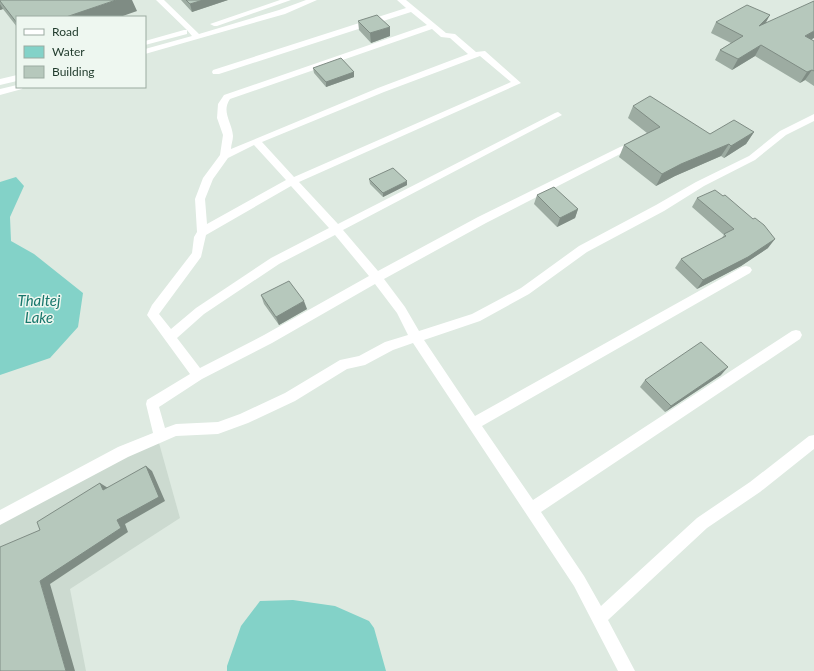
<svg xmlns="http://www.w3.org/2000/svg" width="814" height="671" viewBox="0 0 814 671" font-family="Lato,sans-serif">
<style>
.built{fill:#ccdad0}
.water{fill:#83d2c8}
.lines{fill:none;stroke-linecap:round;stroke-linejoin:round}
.minor{fill:#fff;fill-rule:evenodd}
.wall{fill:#9daca2}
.shaded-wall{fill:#7f8c84}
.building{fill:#b6c8bc;stroke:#7f8c84}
.labels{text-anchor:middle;stroke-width:3;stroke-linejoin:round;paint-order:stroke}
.water-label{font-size:15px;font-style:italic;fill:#18776c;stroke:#eef7f0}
</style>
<rect width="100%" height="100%" fill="#deeae1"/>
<path class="built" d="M159,443L180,518L70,589L86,671H0V523L122,458Z"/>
<path class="water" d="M16,177L24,186L10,217L11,241L34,254L83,293L78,327L50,358L0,375V182Z
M293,600L335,606L369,621L374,628L386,671H227V666L241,626L260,601Z"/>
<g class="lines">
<path class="minor" d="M156,0H164L199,34L279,10L306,0H317L285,14L145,54V49L192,36L187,30V34L145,45V41L184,30H187Z
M280,0H291L217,26H214L210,24Z
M397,0H406L446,33L455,34L476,52L485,51L521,83L299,182L338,224L555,113L558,112L562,115L343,230L378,271L478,217L620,147L623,146L628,149L626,151L486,223L384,279L405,307L419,331L472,314L521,288L579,246L656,205L696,182L749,156L780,131L814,114V121L786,135L755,160L704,186L664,211L587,252L529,294L480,321L424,340L475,416L742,267L746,266L750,267L752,270L750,273L482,426L533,500L792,331L796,330L800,331L802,335L800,339L541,512L584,576L601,606L697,518L750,482L809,436L814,435V449L760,492L707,528L608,620L635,671H618L574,586L413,343L393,350L365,365L347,369L295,401L248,423L218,434L176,436L128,457L0,525V510L118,447L153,433L146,404L147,400L190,374L147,315L152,305L192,253L194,237L197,232L195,199L203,178L220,155L223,135L217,118L218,104L224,95L427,25L411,12L219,74H213L212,72L213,70L406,8ZM432,29L441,37L450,38L468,54L378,88L231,149C231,145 233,140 233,136C232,122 221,112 230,99ZM480,56L511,82L294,177L262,142L384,92ZM254,145L286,180L207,224L205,199L213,179L228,158ZM291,186L329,228L271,258L196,308L171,329L159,314L201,257L206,235ZM335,235L369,276L264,335L200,368L177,338L204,314L279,264ZM375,284L397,313L408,335L385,342L359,356L340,360L285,393L240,414L218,422L176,424L165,428L159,407L202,379L272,343Z
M17,75V81L0,85V79Z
M17,85V87H23L22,89L0,95V89Z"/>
</g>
<path class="wall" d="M0,0L137,11L17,17V27L3,9L0,10Z
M181,0H228L192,12Z
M358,21L390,36L371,43L359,30Z
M716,22L811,40L814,41V86L805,80L800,83L755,56L732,70L715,60L720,50L731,43L711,33Z
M313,68L354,72V77L326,87L314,73Z
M633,106L710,134L754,132L746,144L724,158L721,156L675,176L656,186L619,157L624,145L647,133L628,118Z
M369,179L407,185L383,197L370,184Z
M537,195L578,209L575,218L557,227L534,204Z
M697,198L768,248L741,266L697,289L675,268L681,259L721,239L724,235L692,207Z
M261,295L307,309L279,325L264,304Z
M721,375L665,412L640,387L645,380Z"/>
<path class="shaded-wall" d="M116,0H132L137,11L120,17H66Z
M203,0H228L192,12L190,4Z
M0,4L3,9L0,10Z
M770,15L764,26H759Z
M390,27V36L371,43L370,33Z
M814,31V38L799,47L805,36Z
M761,45L755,56L732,70L738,59Z
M812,70L805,80L800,83L807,72Z
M354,72V77L326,87V82Z
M754,132L746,144L724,158L731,146Z
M729,144L721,156L675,176L656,186L662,174L681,164Z
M407,181V185L383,197V193Z
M578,209L575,218L557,227L560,218Z
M775,239L768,248L741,266L697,289L703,280Z
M304,301L307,309L279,325L276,317Z
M728,367L721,375L665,412L671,406Z
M146,466L152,471L165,501L125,524L128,532L50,584L75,671H66L40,581Z
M100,483L108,488L103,490Z"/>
<path class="building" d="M0,0H116L66,17H17V23L0,1Z
M186,0H203L190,4Z
M814,1V31L805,36L814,41V71L812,70L807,72L761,45L738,59L720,50L743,36L716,22L747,5L770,15L759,26Z
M377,15L390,27L370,33L358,21Z
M341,58L354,72L326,82L313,68Z
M650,96L710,134L734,120L754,132L731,146L729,144L681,164L662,174L624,145L660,127L633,106Z
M393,168L407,181L383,193L369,179Z
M554,187L578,209L560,218L537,195Z
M715,190L723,196L725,195L753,219L755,218L764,225L775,239L748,257L703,280L681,259L726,236L724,234L734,229L697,198Z
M289,281L304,301L276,317L261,295Z
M701,342L728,367L671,406L645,380Z
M146,466L159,497L117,520L121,528L40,581L66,671H0V547L40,530L37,522L100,483L103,490Z"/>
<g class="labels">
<g class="water-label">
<text x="39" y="306">Thaltej<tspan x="39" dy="17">Lake</tspan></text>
</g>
</g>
<rect x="16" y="16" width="130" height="72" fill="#eef7f0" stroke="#9baba1"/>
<rect x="24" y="29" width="20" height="6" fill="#ffffff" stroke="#9baba1"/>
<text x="52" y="36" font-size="12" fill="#1f3a2b">Road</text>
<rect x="24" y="46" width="20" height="12" fill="#83d2c8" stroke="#9baba1"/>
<text x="52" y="56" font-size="12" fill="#1f3a2b">Water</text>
<rect x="24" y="66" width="20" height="12" fill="#b6c8bc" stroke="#9baba1"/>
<text x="52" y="76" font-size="12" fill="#1f3a2b">Building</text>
</svg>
